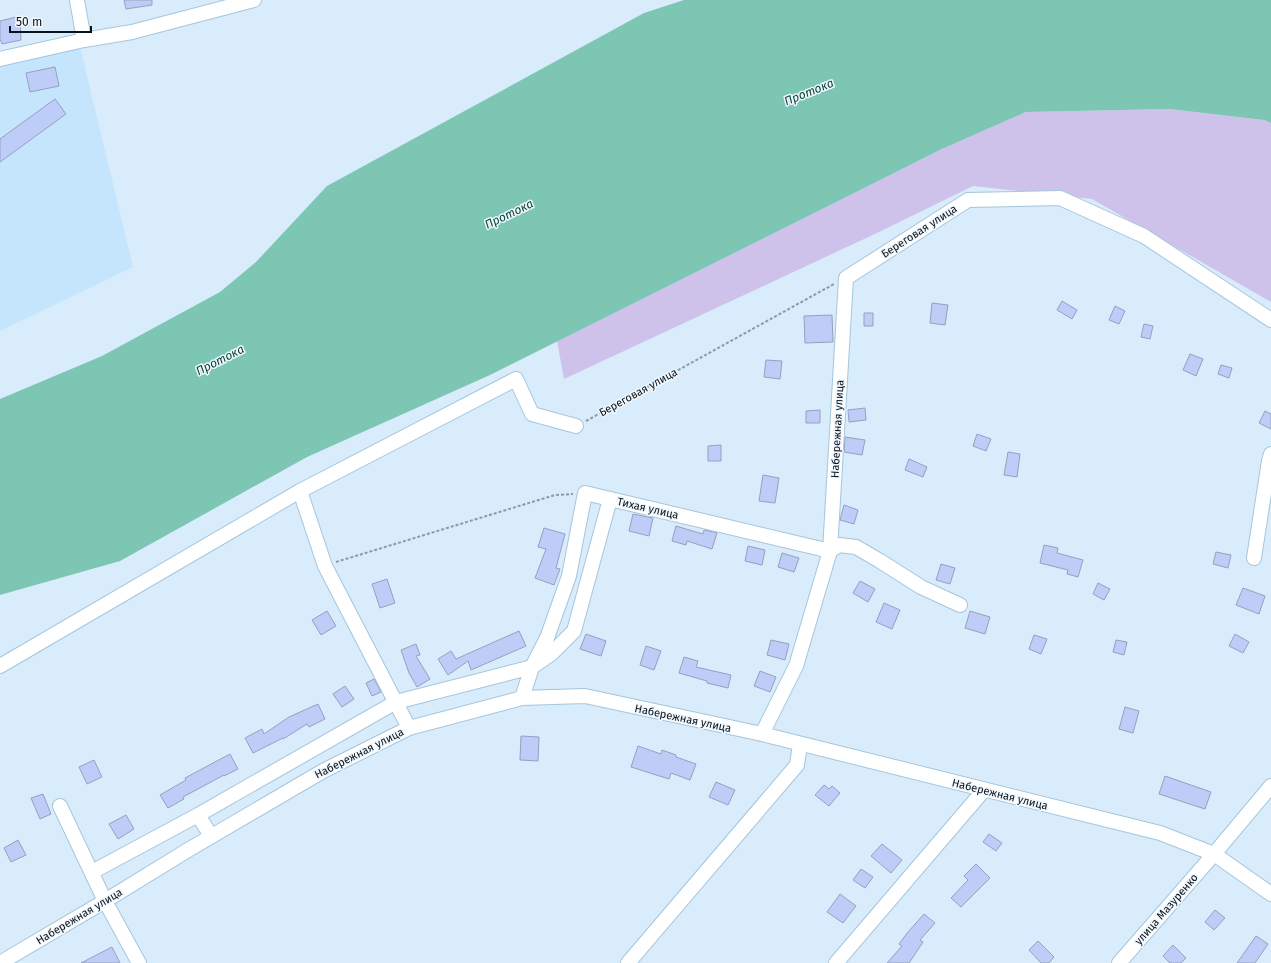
<svg xmlns="http://www.w3.org/2000/svg" width="1271" height="963" viewBox="0 0 1271 963" font-family="'Fira Sans',sans-serif">
<style>
.built{fill:#c4e5fc}
.green{fill:#cfc2ea}
.water{fill:#7dc6b4}
.building{fill:#becdf7;stroke:#95a0c0}
.lines{fill:none;stroke-linecap:round;stroke-linejoin:round}
.minor-casing{stroke:#a5c6dd;stroke-width:16}
.path{stroke:#8a9ba8;stroke-width:2;stroke-dasharray:3 2;stroke-linecap:butt}
.minor{stroke:#fff;stroke-width:14}
.labels{text-anchor:middle;stroke-width:3;stroke-linejoin:round;paint-order:stroke}
.street-label{font-size:11px;fill:#08141d;stroke:#f1f7fc}
.water-label{font-size:12px;font-style:italic;fill:#02463b;stroke:#f1f7fc}
</style>
<rect width="100%" height="100%" fill="#d8ecfb"/>
<path class="built" d="M80,47L133,267L0,331V66Z"/>
<path class="green" d="M1169,109L1264,120L1271,123V302L1092,199L973,186L877,233L564,379L557,341L942,149L1026,112Z"/>
<path class="water" d="M684,0H1271V123L1264,120L1169,109L1026,112L942,149L490,375L307,457L120,561L0,595V399L102,356L220,292L256,262L327,186L644,13Z"/>
<path class="building" d="M124,0H152V5L126,9Z
M20,16L21,40L2,44L0,39V21Z
M55,67L59,86L30,92L26,73Z
M55,99L66,114L0,162V139Z
M1062,301L1077,310L1072,319L1057,310Z
M932,303L948,305L945,325L930,323Z
M1115,306L1125,311L1119,324L1109,320Z
M864,313H873V326H864Z
M832,315L833,342L805,343L804,316Z
M1144,324L1153,326L1150,339L1141,337Z
M1190,354L1203,359L1196,376L1183,370Z
M766,360L782,361L780,379L764,377Z
M1221,365L1232,368L1229,378L1218,374Z
M865,408L866,420L849,422L848,410Z
M820,410V423H806V411Z
M1265,411L1271,414V429L1259,423Z
M977,434L991,439L986,451L973,446Z
M845,437L865,440L862,455L844,452Z
M721,445V461H708V446Z
M1008,452L1020,454L1017,477L1004,475Z
M909,459L927,467L923,477L905,470Z
M763,475L779,478L775,503L759,501Z
M844,505L858,510L854,524L840,520Z
M633,514L653,518L649,536L629,531Z
M676,526L703,534L704,530L717,533L712,549L687,541L686,545L672,541Z
M544,528L565,534L556,568L560,569L554,585L535,578L546,549L538,547Z
M1044,545L1058,548L1057,553L1083,560L1078,577L1067,574L1068,570L1040,563Z
M748,546L765,550L762,565L745,561Z
M1216,552L1231,555L1228,568L1213,564Z
M782,553L799,558L794,572L778,567Z
M941,564L955,568L950,584L936,580Z
M387,579L395,603L380,608L372,584Z
M860,581L875,589L868,602L853,593Z
M1098,583L1110,589L1104,600L1093,594Z
M1243,588L1265,596L1259,614L1236,605Z
M884,603L900,610L892,629L876,622Z
M327,611L336,626L321,635L312,620Z
M970,611L990,617L985,634L965,628Z
M519,631L526,646L471,670L468,661L448,675L438,659L451,651L456,659Z
M586,634L606,641L601,656L580,649Z
M1235,634L1249,642L1243,653L1229,646Z
M1034,635L1047,639L1041,654L1029,649Z
M771,640L789,644L785,660L767,655Z
M1116,640L1127,642L1124,655L1113,652Z
M416,644L420,655L416,656L430,679L417,687L409,673L401,650Z
M646,646L661,651L654,670L640,665Z
M684,657L698,661L696,667L731,675L728,688L707,683V681L679,673Z
M760,671L776,677L770,692L754,686Z
M374,679L381,692L372,696L366,683Z
M345,686L354,699L342,707L333,694Z
M318,704L325,719L309,727L307,724L283,739V738L253,753L245,738L262,729L264,734L289,717Z
M1125,707L1139,711L1133,733L1119,729Z
M521,736L539,737L538,761L520,760Z
M638,746L661,754L662,750L676,755V757L696,764L690,780L671,773L669,779L631,767Z
M230,754L238,769L224,776V775L183,797L184,799L168,808L160,795L186,780L185,778Z
M94,760L102,777L87,784L79,767Z
M1165,776L1211,792L1205,809L1159,794Z
M716,782L735,790L728,805L709,797Z
M824,785L829,789L832,786L840,793L829,806L815,795Z
M43,794L51,814L40,819L31,798Z
M126,815L134,829L118,839L109,824Z
M989,834L1002,843L996,851L983,842Z
M18,840L26,855L11,862L4,848Z
M882,844L902,860L891,873L871,856Z
M976,864L990,878L961,907L951,898L968,880L964,876Z
M861,869L873,877L865,888L853,880Z
M840,894L856,906L843,923L827,912Z
M1215,910L1225,918L1214,930L1205,922Z
M924,914L935,923L920,940L923,942L909,963H887L902,946L899,944L908,932Z
M1256,936L1268,944L1255,963H1237Z
M1038,941L1054,957L1049,963H1041L1029,950Z
M1173,945L1186,958L1181,963H1170L1163,956Z
M112,947L120,963H81Z"/>
<g class="lines">
<defs>
<path id="minor" d="M77,0L84,40
M0,59L84,40L132,32L254,0
M300,491L325,566L409,728
M1254,558L1269,461L1271,454
M0,666L300,491L516,379L532,414L576,426
M522,698L532,667L547,638L569,576L585,493L830,551L839,545L856,547L880,561L921,587L960,605
M762,734L796,666L830,551L846,278L968,200L1060,198L1144,236L1271,320
M60,806L105,901L139,963
M198,815L211,836
M92,872L198,815L396,702L532,667L551,654L574,631L610,499
M0,963L105,901L188,850L323,771L409,728L522,698L585,696L762,734L1160,833L1214,854L1271,894
M628,963L797,765L800,744
M836,963L984,790
M1119,963L1214,854L1271,786"/>
</defs>
<use href="#minor" class="minor-casing"/>
<path class="path" d="M586,421L834,284
M336,562L555,495L573,494"/>
<use href="#minor" class="minor"/>
</g>
<g class="labels">
<g class="street-label">
<text transform="translate(919 231) rotate(-33)" y="4">Береговая улица</text>
<text transform="translate(638 392) rotate(-29)" y="4">Береговая улица</text>
<text transform="translate(837 429) rotate(-87)" y="4">Набережная улица</text>
<text transform="translate(648 508) rotate(13)" y="4">Тихая улица</text>
<text transform="translate(683 718) rotate(12)" y="4">Набережная улица</text>
<text transform="translate(359 753) rotate(-27)" y="4">Набережная улица</text>
<text transform="translate(1000 794) rotate(14)" y="4">Набережная улица</text>
<text transform="translate(1166 909) rotate(-49)" y="4">улица Мазуренко</text>
<text transform="translate(79 916) rotate(-31)" y="4">Набережная улица</text>
</g>
<g class="water-label">
<text transform="translate(809 92) rotate(-22)" y="4">Протока</text>
<text transform="translate(509 214) rotate(-26)" y="4">Протока</text>
<text transform="translate(220 360) rotate(-27)" y="4">Протока</text>
</g>
</g>
<path d="M10 26v6h81v-6" fill="none" stroke="#08141d" stroke-width="2"/>
<text x="16" y="26" font-size="12" fill="#08141d" stroke="#f1f7fc" stroke-width="3" paint-order="stroke">50 m</text>
</svg>
